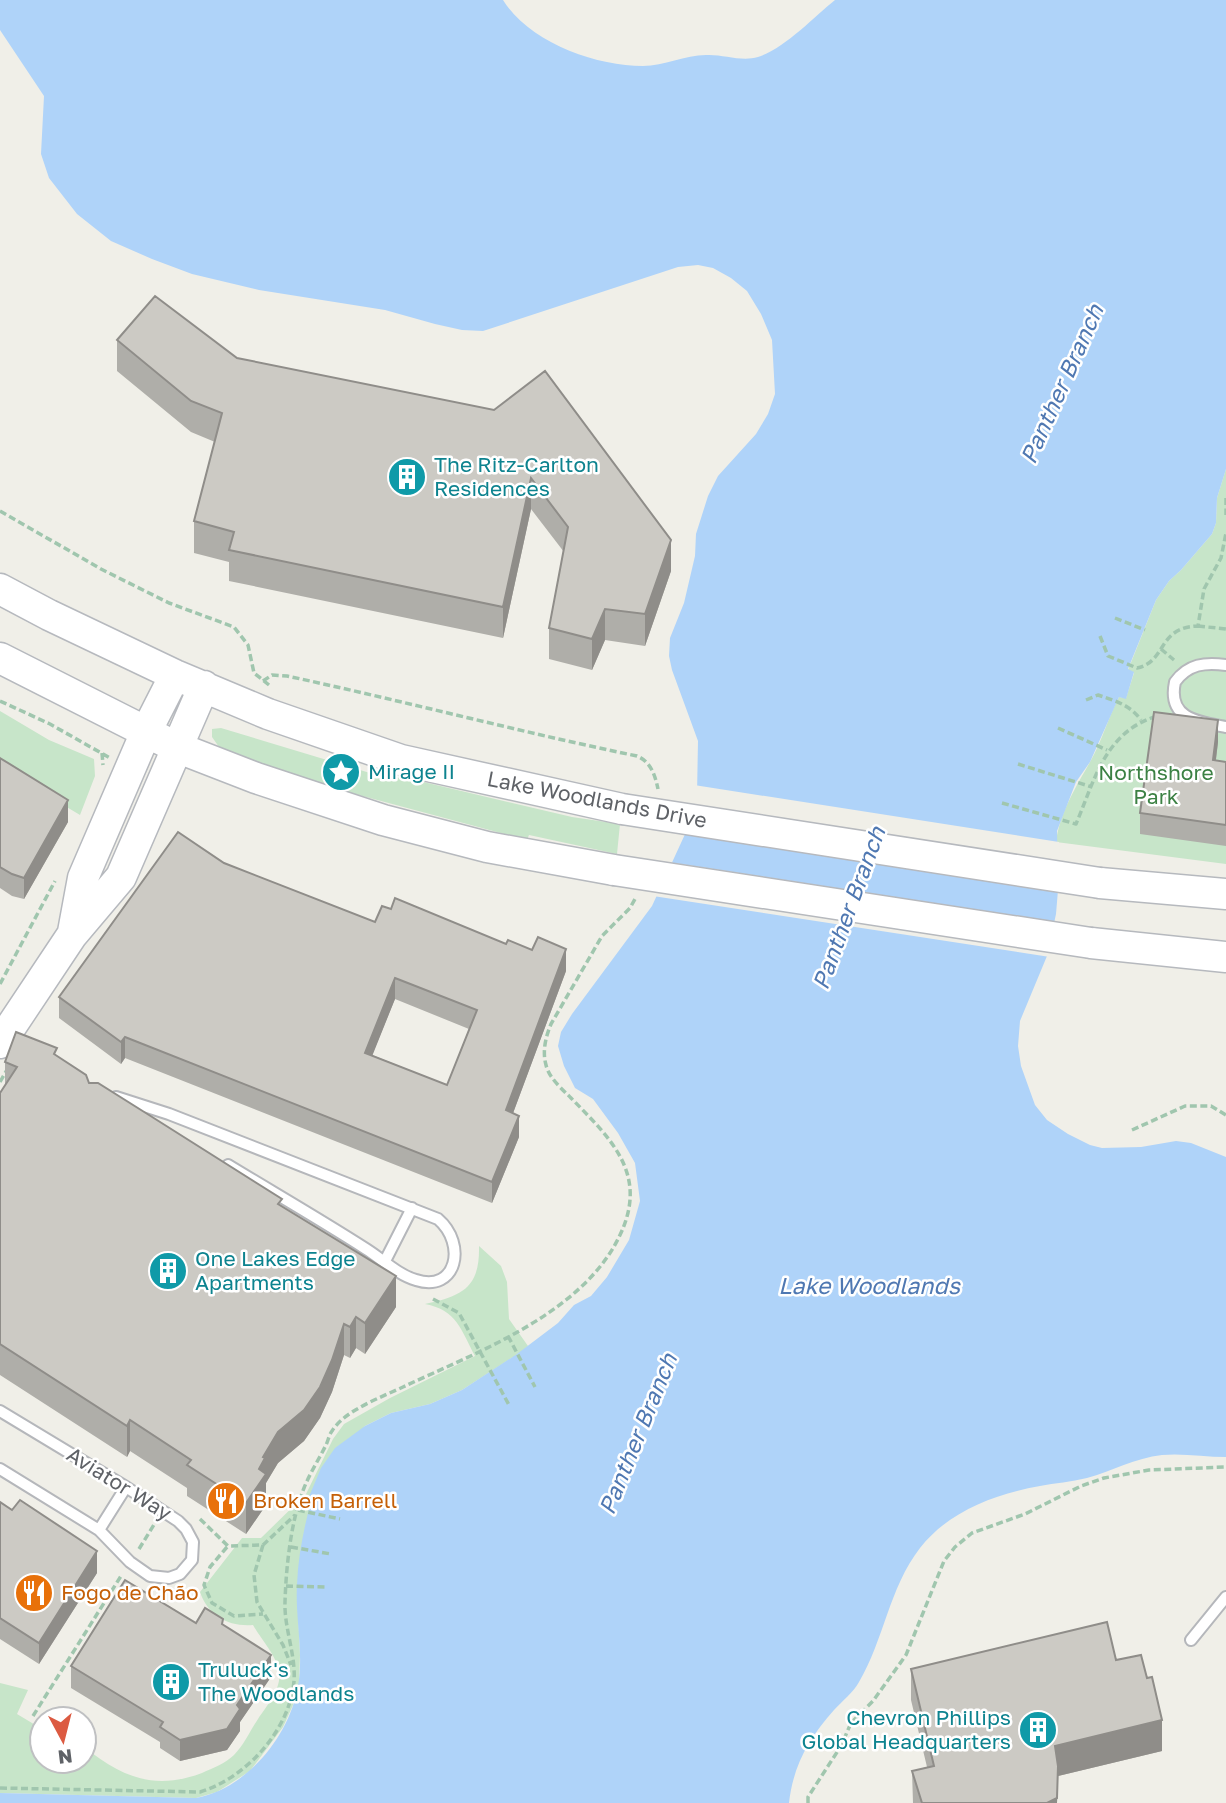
<svg xmlns="http://www.w3.org/2000/svg" width="1226" height="1803" viewBox="0 0 1226 1803" font-family="'Golos Text',sans-serif">
<style>
.green{fill:#c7e5c9}
.water{fill:#afd3f9}
.pier{fill:#f0efe8}
.lines{fill:none;stroke-linecap:round;stroke-linejoin:round}
.lane-casing{stroke:#b5b7bb;stroke-width:14}
.secondary-casing{stroke:#b6b9be;stroke-width:33}
.path{stroke:#a0c6ae;stroke-width:3.5;stroke-dasharray:7 3.5;stroke-linecap:butt}
.lane{stroke:#fff;stroke-width:10}
.secondary{stroke:#fff;stroke-width:30}
.secondary-bridge-casing{stroke:#b6b9be;stroke-width:33;stroke-linecap:butt}
.secondary-bridge{stroke:#fff;stroke-width:30}
.wall{fill:#afaea9;fill-rule:evenodd}
.shaded-wall{fill:#8f8d89}
.building{fill:#cccac4;stroke:#8f8d89;stroke-width:2;fill-rule:evenodd}
.labels{text-anchor:middle;stroke-width:5;stroke-linejoin:round;paint-order:stroke}
.culture-label{font-size:21px;fill:#0d838f;stroke:#fff;text-anchor:start}
.park-label{font-size:21px;fill:#3c8144;stroke:#fff}
.street-label{font-size:21px;fill:#5f6267;stroke:#fff}
.food-label{font-size:21px;fill:#c56008;stroke:#fff;text-anchor:start}
.water-label{font-size:23px;font-style:italic;fill:#4f78b2;stroke:#fff}
</style>
<rect width="100%" height="100%" fill="#f0efe8"/>
<path class="green" d="M1226,469V864L1056,842C1060,812 1076,787 1090,762C1102,741 1108,718 1119,697L1126,698L1134,673L1128,670L1156,600L1169,581L1181,570L1212,534L1216,523L1217,498Z
M0,711L49,740L94,759L95,776L80,815L0,767Z
M221,728L370,773L415,780L572,817L620,824L617,854L529,835L527,840L340,790L264,766L219,747L212,737V729Z
M479,1246L501,1266L507,1282L509,1319L528,1346L521,1352L539,1387L513,1357L462,1390L430,1404L391,1413L365,1426L311,1500L297,1589L300,1655L299,1685L293,1705L283,1727L250,1771L217,1792L196,1798L0,1793V1683L28,1690L17,1714L42,1729V1761H84V1747C122,1777 154,1791 202,1773C213,1768 226,1763 234,1755C244,1745 250,1731 258,1719C267,1705 282,1689 279,1671C276,1655 261,1639 253,1625C229,1627 208,1616 200,1592L242,1538H261L306,1494L333,1439L344,1424L390,1398L475,1356C461,1330 457,1310 425,1304C462,1296 480,1288 479,1246Z"/>
<path class="water" d="M0,0H503C529,42 595,66 643,66C664,66 685,55 706,55C723,54 741,62 758,57C784,49 814,17 835,0H1226V469L1217,498L1216,523L1212,534L1181,570L1169,581L1156,600L1128,669L1134,672L1126,699L1119,697L1090,762L1076,782L1057,831L1058,890L1056,914L1047,956L1020,1021L1018,1046L1021,1066L1035,1105L1047,1120L1068,1134L1090,1145L1102,1148L1141,1147L1176,1141L1191,1143L1226,1157V1457C1205,1457 1183,1453 1162,1455C1135,1458 1112,1471 1087,1478C1071,1482 1055,1483 1040,1486C995,1494 949,1511 920,1548C889,1588 884,1640 859,1682C853,1693 842,1701 834,1710C809,1738 793,1766 789,1803H0V1793L196,1798C247,1789 290,1735 298,1686C304,1653 295,1618 297,1585C298,1556 304,1528 311,1501L308,1499L321,1468L335,1448L365,1426L391,1413L430,1404L462,1390L517,1354L558,1323L574,1305L591,1296L607,1277L629,1240L640,1201L635,1163L618,1133L593,1099L575,1088L564,1066L558,1046L561,1032L572,1014L652,906L692,819L697,795L698,741L672,670L669,656L670,638L684,603L695,556L696,534L708,496L718,476L756,434L768,414L775,394L772,340L761,314L747,291L731,278L713,268L698,265L678,267L483,331L462,330L435,324L385,310L259,290L192,274L152,259L111,241L77,214L49,178L41,154L44,96L0,30Z"/>
<path class="pier" d="M694,785L1059,842L1061,893L682,834L689,818Z
M668,862L1057,922L1050,957L653,896Z"/>
<g class="lines">
<defs>
<path id="lane" d="M1226,665C1205,662 1188,664 1175,682C1167,719 1198,722 1226,727
M116,1097L169,1114L438,1219C467,1244 457,1293 416,1280C398,1275 382,1259 366,1249C321,1220 274,1193 228,1165
M385,1261L412,1208
M0,1411L126,1487L178,1521L186,1529L193,1542L192,1560L180,1574L169,1578L150,1576L130,1562L99,1530L0,1469
M99,1530L126,1487
M1191,1640L1226,1597"/>
<path id="secondary" d="M0,589L49,615L175,675L268,714L401,760L622,809
M0,658L176,747L256,778L383,820L487,847L614,870
M1100,883L1226,894
M73,932L83,878L146,732L175,675
M1091,943L1226,957
M0,1043L72,935L121,877L204,686"/>
</defs>
<use href="#lane" class="lane-casing"/>
<use href="#secondary" class="secondary-casing"/>
<path class="path" d="M1226,498V515
M0,511L101,569L169,603L234,627L248,645L254,673L269,685
M1115,618L1145,630
M1198,626L1226,629
M1100,636L1108,656L1137,668C1167,662 1157,627 1198,626L1204,589L1221,558L1226,533
M1161,649L1174,660
M263,681L272,675L287,676C404,701 520,732 637,756C651,762 655,775 658,789
M1086,700L1098,695C1116,701 1130,705 1141,720
M0,701L50,724L110,758
M1058,728L1107,750
M102,753L103,765
M1018,764L1092,787
M1002,803L1076,824C1095,779 1105,732 1157,716
M0,984L55,881
M0,1082L8,1068
M1132,1130L1185,1106H1211L1226,1115
M433,1299L459,1313L509,1405
M508,1336L535,1387
M298,1510L340,1519
M200,1519L228,1546L263,1545L295,1515
M263,1545L254,1575L257,1602L283,1645L291,1665
M227,1547L210,1567L204,1585L212,1603L234,1616L263,1614
M291,1547L331,1554
M139,1549L155,1523
M286,1586L326,1587
M33,1716L121,1576
M0,1788L200,1792C246,1778 290,1730 294,1681C296,1655 284,1628 285,1602C286,1567 291,1520 304,1488C310,1473 319,1459 326,1445C328,1441 329,1435 332,1431C345,1410 382,1397 403,1387C477,1352 583,1314 620,1235C649,1174 611,1139 571,1098C562,1089 549,1078 546,1065C542,1051 546,1036 551,1024L602,936L630,908L635,899
M808,1803V1797L841,1746L851,1723L873,1701L906,1655L944,1561L955,1547L972,1533L1025,1514L1081,1486L1104,1478L1149,1470L1226,1467"/>
<use href="#lane" class="lane"/>
<use href="#secondary" class="secondary"/>
<defs>
<path id="secondary-bridge" d="M622,809L1100,883
M614,870L1091,943"/>
</defs>
<use href="#secondary-bridge" class="secondary-bridge-casing"/>
<use href="#secondary-bridge" class="secondary-bridge"/>
</g>
<path class="wall" d="M117,340L237,358L494,410L671,571L645,646L605,640L592,670L549,659V628L564,552L531,509L503,638L229,581V562L194,553V521L215,442L191,432L117,371Z
M1218,742L1216,760L1226,762V846L1140,834V813Z
M0,758L68,822L24,899L12,896L0,888Z
M224,863L375,922L566,971L513,1113L519,1137L492,1203L125,1058L121,1064L59,1018V997ZM395,999L469,1029L447,1085L372,1055Z
M57,1056L89,1083L282,1206L396,1307L365,1354L356,1348L350,1358L344,1355L332,1392L320,1418L304,1441L278,1463L266,1483V1505L246,1534L187,1496V1488L130,1451L127,1457L0,1375V1093L5,1085V1062Z
M0,1502L97,1573L39,1664L0,1639Z
M196,1623L223,1625L271,1677L240,1722V1731L227,1750L180,1761L160,1748V1742L71,1688V1666Z
M1116,1660L1162,1751L1058,1776L1057,1803H913L912,1771L927,1767L911,1700V1669Z"/>
<path class="shaded-wall" d="M531,478V509L503,638V607Z
M671,540V571L645,646V614Z
M605,609V640L592,670V639Z
M1218,720V742L1213,782V760Z
M68,800V822L24,899V878Z
M566,949V971L506,1132V1110Z
M395,978V999L365,1074V1053Z
M125,1037V1058L121,1064V1042Z
M519,1116V1137L492,1203V1182Z
M396,1276V1307L365,1354V1323Z
M356,1317V1348L350,1358V1327Z
M344,1324V1355L332,1392L320,1418L304,1441L278,1463L266,1483V1505L246,1534V1503L263,1457Z
M130,1420V1451L127,1457V1426Z
M97,1551V1573L39,1664V1643Z
M271,1655V1677L240,1722V1731L227,1750L180,1761V1740L237,1705Z
M1162,1720V1751L1058,1776L1057,1803H1047L1055,1746Z"/>
<path class="building" d="M155,296L237,358L494,410L545,371L671,540L645,614L605,609L592,639L549,628L568,527L531,478L503,607L229,550L234,532L194,521L222,413L191,401L117,340Z
M1154,712L1218,720L1213,760L1226,762V825L1140,813Z
M0,758L68,800L24,878L12,874L0,867Z
M178,832L224,863L375,922L382,906L391,909L395,898L506,944L508,940L532,950L538,937L566,949L506,1110L519,1116L492,1182L125,1037L121,1042L59,997ZM395,978L477,1010L447,1085L365,1053Z
M16,1032L57,1048L54,1054L86,1075L89,1083H98L149,1115L282,1199L278,1204L396,1276L365,1323L356,1317L350,1327L344,1324L332,1360L320,1387L304,1410L278,1432L263,1457L265,1458L259,1469L266,1474L246,1503L187,1465L191,1460L130,1420L127,1426L0,1344V1093L17,1067L5,1062Z
M20,1500L97,1551L39,1643L0,1618V1502L12,1510Z
M125,1580L196,1623L205,1608L223,1619L222,1624L271,1655L237,1705L240,1709L227,1729L180,1740L160,1727L163,1722L71,1666Z
M1107,1622L1116,1660L1141,1655L1147,1678L1152,1677L1162,1720L1055,1746L1058,1766L1057,1798L1047,1803H922L912,1771L934,1766L911,1669Z"/>
<defs>
<symbol id="building-disc" viewBox="-11 -11 22 22"><circle r="9.5" fill="#0f9aa8" stroke="#fff"/><path d="M-4-6H4V6H1V3H-1V6H-4ZM-2.5-4.3h1.7v1.8h-1.7ZM.8-4.3h1.7v1.8H.8ZM-2.5-1h1.7V.8h-1.7ZM.8-1h1.7V.8H.8Z" fill="#fff"/></symbol>
<symbol id="sight-disc" viewBox="-11 -11 22 22"><circle r="9.5" fill="#0f9aa8" stroke="#fff"/><path d="M0-6L1.8-2.2L6-1.7L2.9 1.2L3.7 5.4L0 3.3L-3.7 5.4L-2.9 1.2L-6-1.7L-1.8-2.2Z" fill="#fff"/></symbol>
<symbol id="restaurant-disc" viewBox="-11 -11 22 22"><circle r="9.5" fill="#e8710a" stroke="#fff"/><path d="M-5-6h1v4h1v-4h1v4h1v-4h1v5L-1.5 .5V6h-2V.5L-5-1ZM5-6V6H3V1.5H1.5Q1.5-4 5-6Z" fill="#fff"/></symbol>
</defs>
<g fill-rule="evenodd">
<use href="#building-disc" x="385" y="455" width="44" height="44"/>
<use href="#sight-disc" x="319" y="750" width="44" height="44"/>
<use href="#building-disc" x="146" y="1249" width="44" height="44"/>
<use href="#restaurant-disc" x="204" y="1479" width="44" height="44"/>
<use href="#restaurant-disc" x="12" y="1571" width="44" height="44"/>
<use href="#building-disc" x="149" y="1660" width="44" height="44"/>
<use href="#building-disc" x="1016" y="1708" width="44" height="44"/>
</g>
<g class="labels">
<g class="culture-label">
<text x="434" y="472">The Ritz-Carlton<tspan x="434" dy="24">Residences</tspan></text>
<text x="368" y="779">Mirage II</text>
<text x="195" y="1266">One Lakes Edge<tspan x="195" dy="24">Apartments</tspan></text>
<text x="198" y="1677">Truluck's<tspan x="198" dy="24">The Woodlands</tspan></text>
<text x="1011" y="1725" text-anchor="end">Chevron Phillips<tspan x="1011" dy="24">Global Headquarters</tspan></text>
</g>
<g class="park-label">
<text x="1156" y="780">Northshore<tspan x="1156" dy="24">Park</tspan></text>
</g>
<g class="street-label">
<text transform="translate(597 800) rotate(11)" y="7">Lake Woodlands Drive</text>
<text transform="translate(119 1484) rotate(32)" y="7">Aviator Way</text>
</g>
<g class="food-label">
<text x="253" y="1508">Broken Barrell</text>
<text x="61" y="1600">Fogo de Chão</text>
</g>
<g class="water-label">
<text transform="translate(1062 384) rotate(-66)" y="8">Panther Branch</text>
<text transform="translate(849 908) rotate(-70)" y="8">Panther Branch</text>
<text x="869" y="1294">Lake Woodlands</text>
<text transform="translate(638 1434) rotate(-68)" y="8">Panther Branch</text>
</g>
</g>
<g transform="translate(63 1740) rotate(173)"><circle r="33" fill="#ffffff" stroke="#bfc0c2" stroke-width="2"/>
<path d="M0-5L12 26L0 18L-12 26Z" fill="#dc5a41"/>
<text y="-10" font-size="19" font-weight="bold" text-anchor="middle" fill="#5f6267">N</text>
</g>
</svg>
